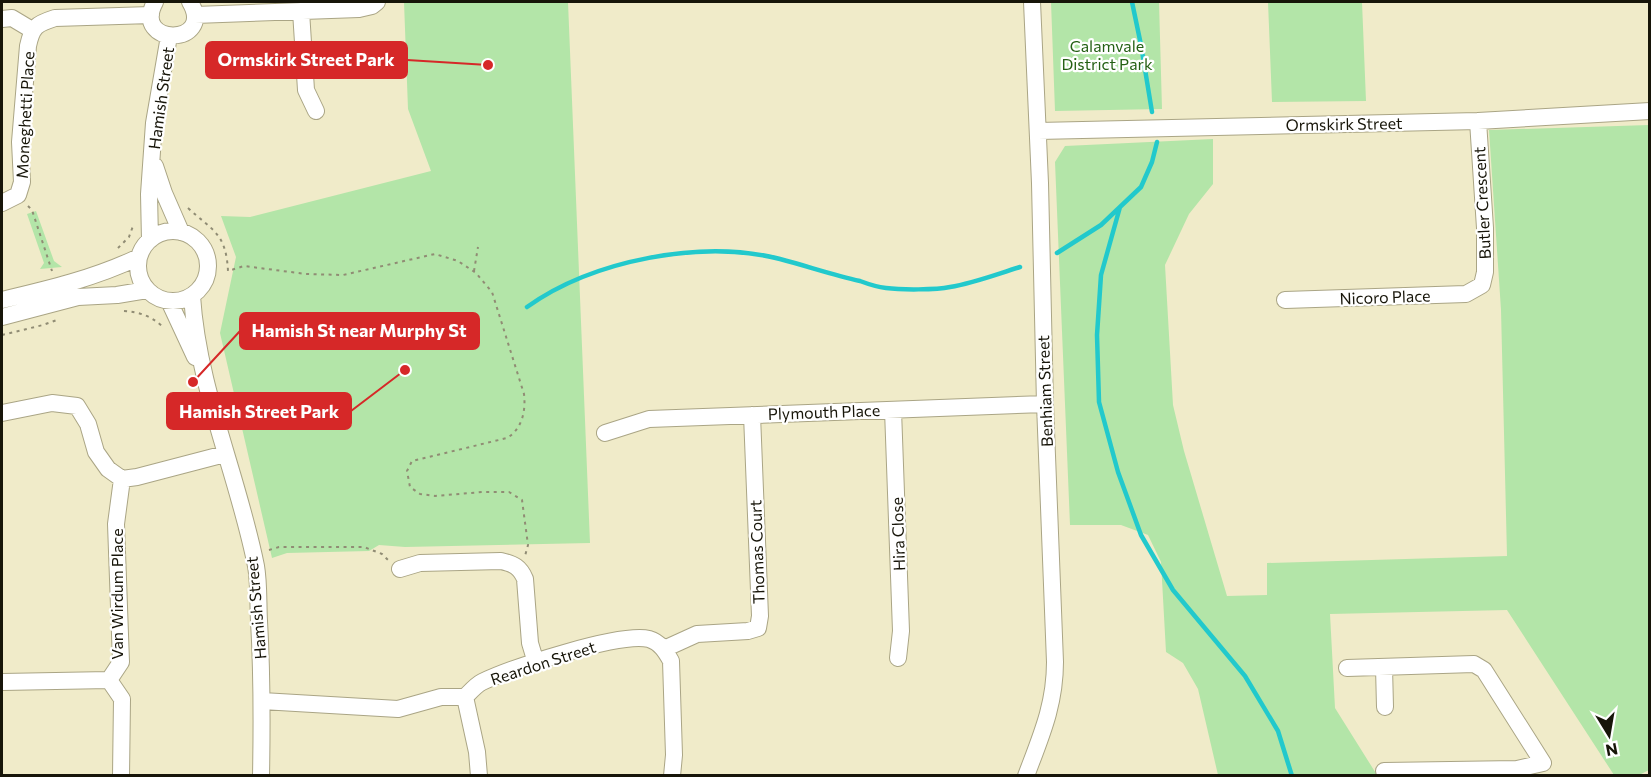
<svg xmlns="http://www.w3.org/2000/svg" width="1651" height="777" viewBox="0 0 1651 777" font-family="Commissioner,sans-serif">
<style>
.green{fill:#b3e5a8}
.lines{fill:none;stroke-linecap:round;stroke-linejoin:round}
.stream{stroke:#22c9cc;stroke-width:4.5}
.street-casing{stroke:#aaa585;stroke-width:18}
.path{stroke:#908c74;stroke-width:2;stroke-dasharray:3 4.5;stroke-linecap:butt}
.street{stroke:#fff;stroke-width:16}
.labels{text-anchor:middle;stroke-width:4.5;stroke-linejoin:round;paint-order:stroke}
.park-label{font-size:16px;fill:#246014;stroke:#fff}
.street-label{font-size:16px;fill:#171509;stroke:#fff}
.leader{fill:none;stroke:#d62828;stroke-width:2}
.callout-dot{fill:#d62828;stroke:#fff;stroke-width:2}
.callout{fill:#d62828;stroke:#d62828;stroke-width:2}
.callout-label{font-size:18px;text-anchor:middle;font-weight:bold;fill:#fff}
</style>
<rect width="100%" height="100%" fill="#f0ebc9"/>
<path class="green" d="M404,2H568L590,543L405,547L379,545L369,551L287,553L272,558L220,333L236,257L221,216L250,217L431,171L408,109Z
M1051,2H1159L1162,109L1055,111Z
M1268,2H1362L1366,101L1272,102Z
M1649,125V770L1639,775H1614L1507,610L1330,614L1335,708L1377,775H1218L1198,689L1183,663L1166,652L1161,562L1148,535L1121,525H1070L1055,162L1065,146L1213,139V184L1189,214L1165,265L1173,405L1184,451L1227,596L1267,595V563L1507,556L1501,310L1489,130Z
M36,211L54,261L62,267L40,269L44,263L27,214Z"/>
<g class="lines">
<path class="stream" d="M1132,2L1141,45L1152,112
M1120,207L1101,275L1097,335L1099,402L1118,472L1141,535L1173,590L1245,676L1278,731L1292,776
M1057,253L1101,225L1141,187L1152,162L1157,142
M527,307C593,260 702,239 780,259C807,266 833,275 860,281C868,284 877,287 886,288C901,290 936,290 950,287C974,283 997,274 1020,267"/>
<defs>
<path id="street" d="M155,2C131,47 216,46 190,2
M301,11L306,90L316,111
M195,15L359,9L372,6L377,2
M2,19L12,18L32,30
M1038,131L1478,121L1650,111
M155,166L164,193L181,232
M2,203L18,195L22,182L20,142L28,46C32,27 36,24 55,18L151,15
M138 266a35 35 0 1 1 70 0a35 35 0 1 1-70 0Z
M150,240L149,194L154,123L169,36
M192,296C198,389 238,475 256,566C259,583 258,603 259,621C262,672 262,724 261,776
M2,300C49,289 95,278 139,257
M1285,300L1466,294L1482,285L1485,272V228L1478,121
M169,301L195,357
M2,317L78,297L117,295L147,290
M893,410L901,631L898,658
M2,413L52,403L77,406L88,424L96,452L108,469L122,479L137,477L225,454
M605,433L649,419L1045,404
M400,569L420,563L501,561C514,564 520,567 525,579L530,643L536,663
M664,649L697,634L748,631L758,628L760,616L752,415
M1384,667L1385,707
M1347,668L1474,664L1484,670L1543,763L1517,769L1384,771
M2,682L109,680
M465,697L477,752L479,776
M262,701L398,709L441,697H465C470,692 476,685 482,682C511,668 620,632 649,639C660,642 666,652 671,661L674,755L672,776
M121,776L122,699L109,680L121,662L116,524L122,479
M1026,776C1041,736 1055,705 1055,662L1045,404L1040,183L1032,2"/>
</defs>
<use href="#street" class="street-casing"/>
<path class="path" d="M28,206L32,210L52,271
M188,208C213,231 226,233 228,271L244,266L306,274L343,275L435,254L458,261L476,273L492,292L524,394C526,411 522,429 507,438L412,461L407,471L410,487L420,494L435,496L482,492H509L522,500L528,545L525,556
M118,248L129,237L133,226
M474,271L478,247
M124,311C139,312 151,316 162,326
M2,335L43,325L57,320
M269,550L279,547H364L382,554L388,560"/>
<use href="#street" class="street"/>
</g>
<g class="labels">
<g class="park-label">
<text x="1107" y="52">Calamvale<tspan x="1107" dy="18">District Park</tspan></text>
</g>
<g class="street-label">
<text transform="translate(161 98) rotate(-82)" y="6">Hamish Street</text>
<text transform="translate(25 115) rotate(-87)" y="6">Moneghetti Place</text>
<text transform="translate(1344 124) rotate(-1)" y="6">Ormskirk Street</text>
<text transform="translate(1482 203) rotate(-93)" y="6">Butler Crescent</text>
<text transform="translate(1385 297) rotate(-2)" y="6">Nicoro Place</text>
<text transform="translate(1045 391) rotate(-92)" y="6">Benhiam Street</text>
<text transform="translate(824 412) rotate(-2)" y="6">Plymouth Place</text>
<text transform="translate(898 534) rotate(-92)" y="6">Hira Close</text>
<text transform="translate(757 552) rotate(-92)" y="6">Thomas Court</text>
<text transform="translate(117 594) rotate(-90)" y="6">Van Wirdum Place</text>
<text transform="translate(256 608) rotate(-95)" y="6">Hamish Street</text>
<text transform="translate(543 663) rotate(-18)" y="6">Reardon Street</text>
</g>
</g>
<path class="leader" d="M488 65L407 60M193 382L240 331M405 370L351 411"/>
<g class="callout-dot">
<circle cx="488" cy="65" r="6"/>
<circle cx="193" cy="382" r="6"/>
<circle cx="405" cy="370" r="6"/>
</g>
<g class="callout">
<rect x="206" y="42" width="201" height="36" rx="6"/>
<rect x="240" y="313" width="239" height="36" rx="6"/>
<rect x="167" y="393" width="184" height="36" rx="6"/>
</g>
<g class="callout-label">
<text x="306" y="66">Ormskirk Street Park</text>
<text x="359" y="337">Hamish St near Murphy St</text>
<text x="259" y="418">Hamish Street Park</text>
</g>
<rect width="1651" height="777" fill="none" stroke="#171509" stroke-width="6"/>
<g transform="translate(1609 735) rotate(169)" stroke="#ffffff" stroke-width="4.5" paint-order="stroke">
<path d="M0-4.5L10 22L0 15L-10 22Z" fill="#171509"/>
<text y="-9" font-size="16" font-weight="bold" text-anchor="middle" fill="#171509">N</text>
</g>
</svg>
